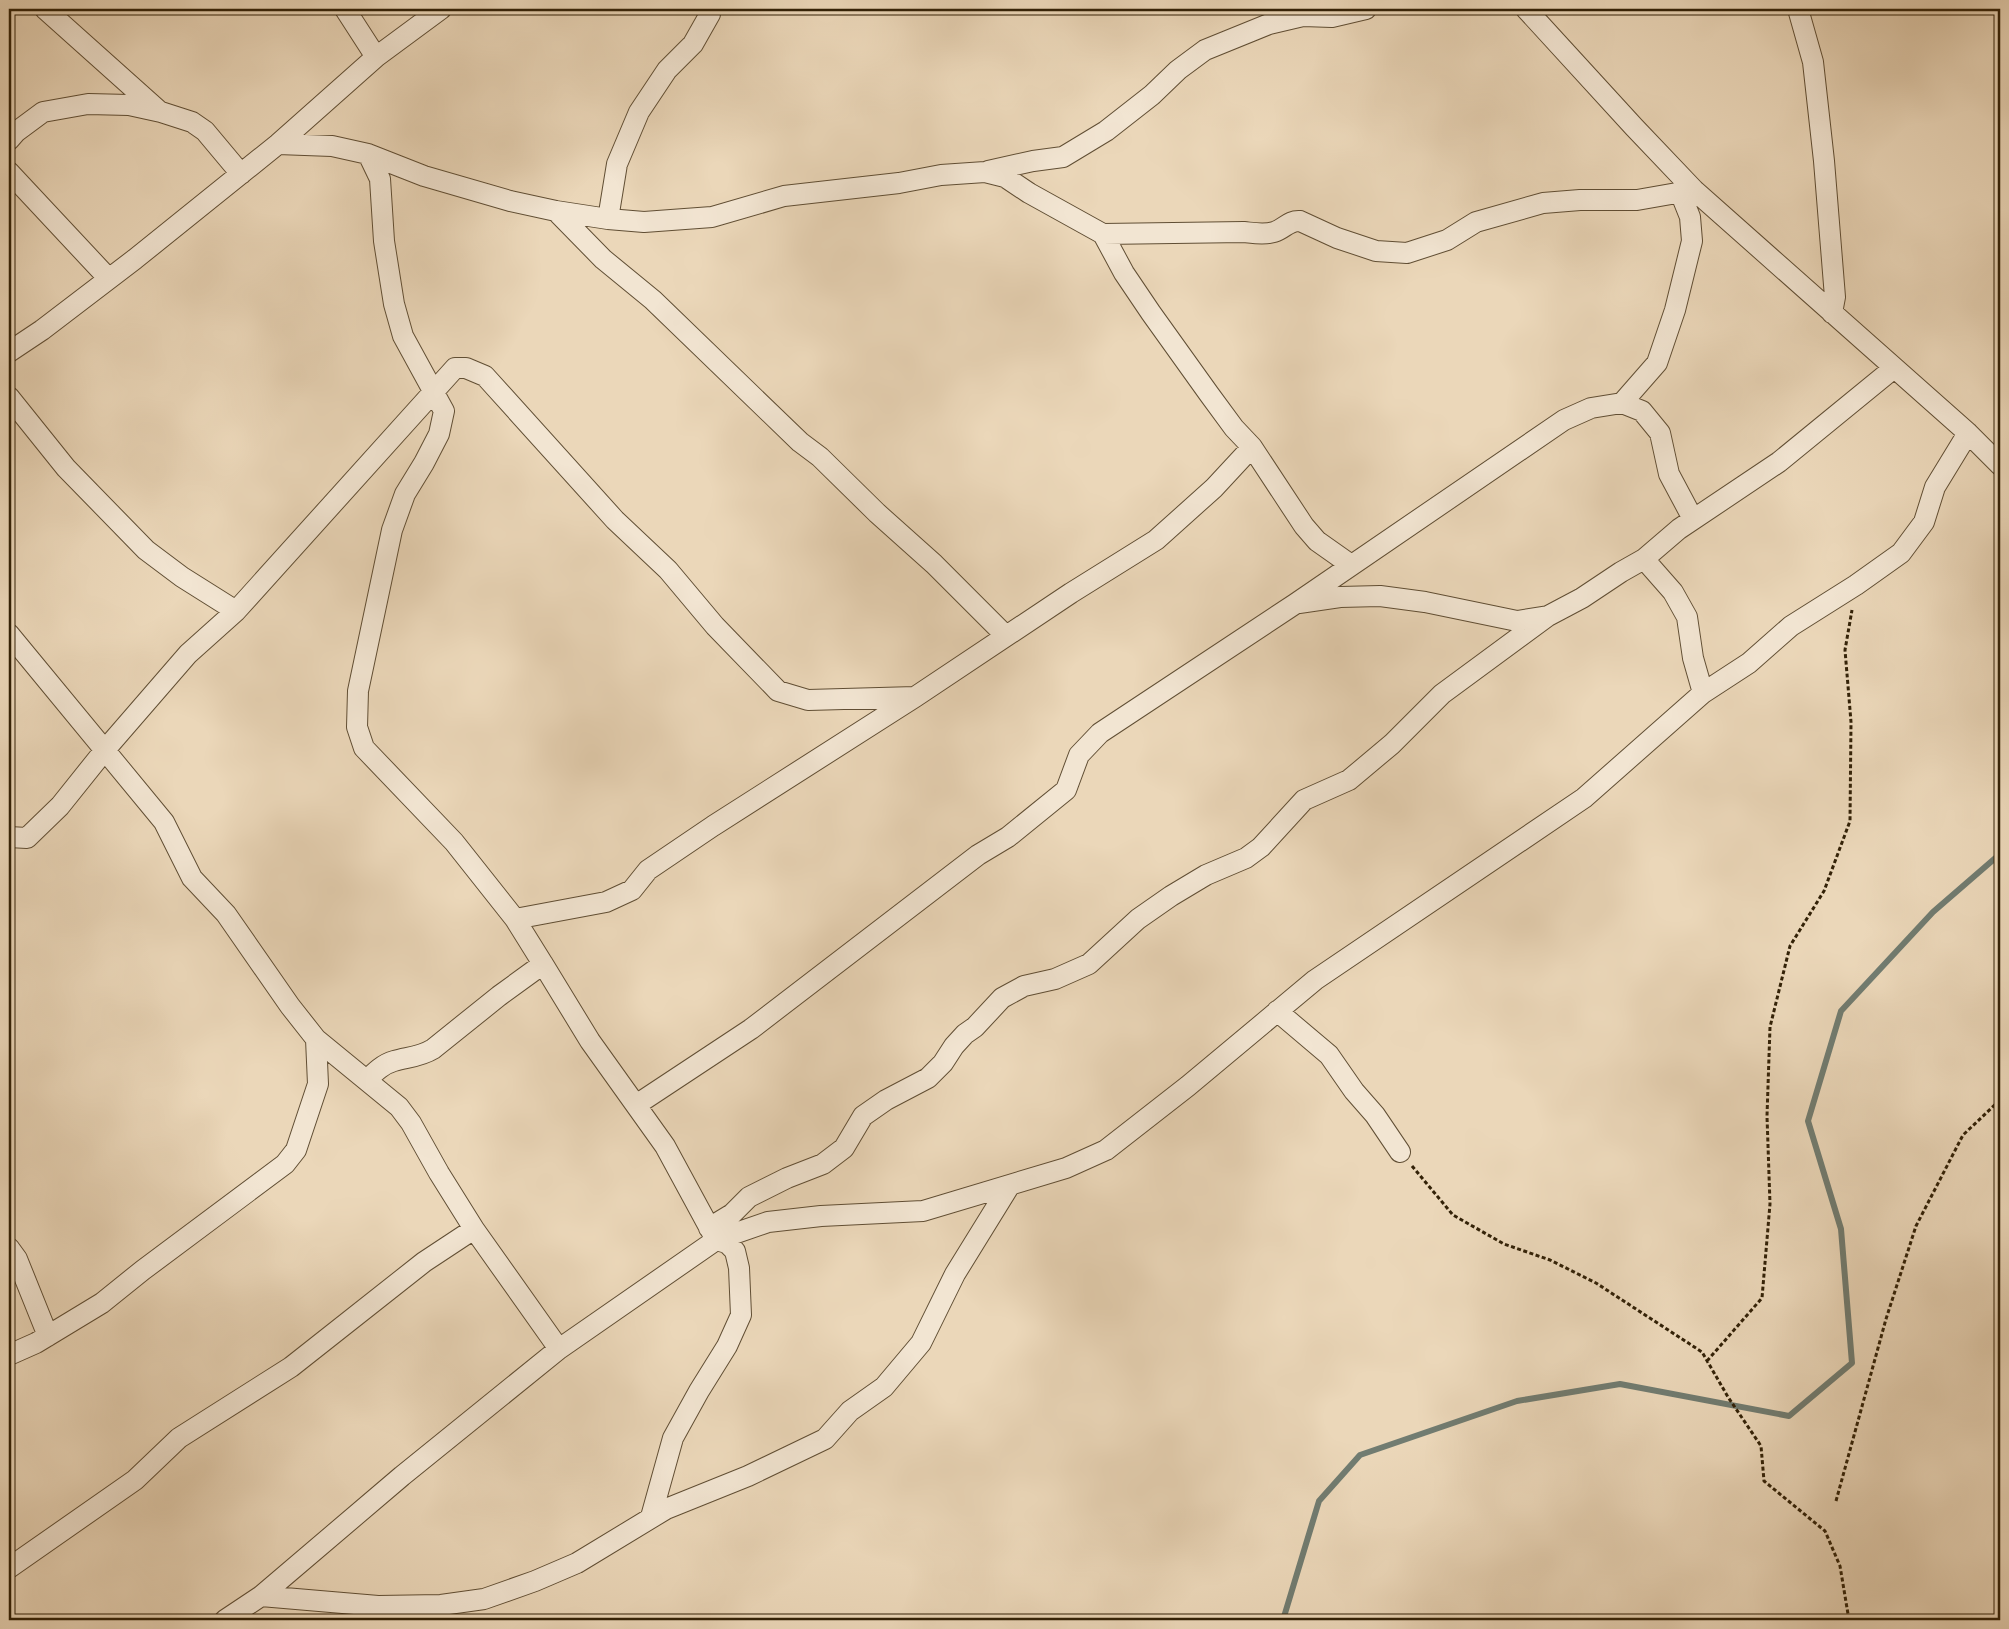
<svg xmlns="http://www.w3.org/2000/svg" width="2009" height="1629" viewBox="0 0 2009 1629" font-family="'Libre Caslon Text',serif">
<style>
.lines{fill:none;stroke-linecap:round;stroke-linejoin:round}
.stream{stroke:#717c71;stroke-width:6}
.minor-casing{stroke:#604e34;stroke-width:22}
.path{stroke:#322107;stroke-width:3;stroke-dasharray:4 2.5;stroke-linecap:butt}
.minor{stroke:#f2e5d2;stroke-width:20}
</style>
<rect width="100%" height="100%" fill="#ebd7b9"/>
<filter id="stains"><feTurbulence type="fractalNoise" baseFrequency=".004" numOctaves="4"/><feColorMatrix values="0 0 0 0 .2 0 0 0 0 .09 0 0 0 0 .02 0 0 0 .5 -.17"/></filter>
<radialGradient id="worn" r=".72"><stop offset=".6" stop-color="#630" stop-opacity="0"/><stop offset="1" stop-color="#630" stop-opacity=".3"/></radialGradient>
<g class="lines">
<path class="stream" d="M1283,1620L1319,1501L1360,1455L1517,1401L1620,1384L1789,1416L1852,1363L1841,1229L1808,1121L1841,1011L1933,912L2000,854"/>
<defs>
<path id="minor" d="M45,9L159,111
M1526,9L1634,127L1694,190L1968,433L2000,465
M1798,9L1813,62L1824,161L1835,297L1832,313
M376,57L441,9
M9,140L16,132L43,112L88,104L129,105L161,112L192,122L205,131L241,174
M278,144L332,146L368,154L424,176L510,201L556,211L608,219L644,222L712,217L784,196L899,183L941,175L985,172L1005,177L1029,193L1103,234L1244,232C1254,233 1264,235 1274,232C1284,229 1289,220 1300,221L1337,238L1376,251L1407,253L1447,240L1476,222L1543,203L1580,200H1637L1694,190
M368,154L380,179L384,241L394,304L403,336L444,411L439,434L424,463L405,494L392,530L358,691L357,727L364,748L454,842L515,919L543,964
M988,171L1033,161L1063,157L1106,131L1152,95L1178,70L1205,50L1269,24L1303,16L1332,17L1366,9
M9,172L109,279
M556,211L603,259L653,300L800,442L820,457L877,513L934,564L1006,636
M608,219L617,164L639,112L667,70L693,44L710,14V9
M1103,234L1124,273L1151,313L1209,394L1234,428L1252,447L1304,526L1317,541L1351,565
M9,352L42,330L135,259L278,144L376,57L345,9
M9,397L66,468L146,550L182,577L236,611
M1622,403L1657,363L1675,310L1692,241L1690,217L1680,192
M1299,603L1340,597L1380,596L1425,602L1517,621L1548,616L1582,598L1621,572L1644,559
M9,634L164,822L192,878L226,914L290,1006L316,1039L399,1107L411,1123L439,1173L474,1229
M1703,693L1693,658L1687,617L1673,592L1644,559L1679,529L1779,462L1894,368
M9,837L27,838L60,806L104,751L188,654L236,611L455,368H466L485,376L615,520L668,570L715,626L778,691L808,700L915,697
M515,919L606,902L632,890L648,870L713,826L915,697L1071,593L1156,540L1214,488L1252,447
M1277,1011L1329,1055L1354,1091L1375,1115L1400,1152
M367,1080C375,1072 383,1064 394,1061C408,1057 420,1057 433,1049L499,996L543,964L590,1041L665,1146L716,1240L727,1243L735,1251L739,1268L741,1315L727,1346L699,1391L673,1438L651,1517
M636,1105L751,1029L978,855L1008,837L1066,790L1079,755L1100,733L1295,604L1564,420L1591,408L1622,403L1642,411L1660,433L1669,474L1693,519
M709,1228L732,1214L749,1197L787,1178L823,1164L844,1148L863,1116L886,1100L928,1078L943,1063L954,1046L965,1034L975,1027L1002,998L1024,986L1055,979L1089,964L1138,919L1171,896L1206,875L1246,858L1261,847L1304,800L1349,780L1392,744L1442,694L1548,616
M9,1248L17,1259L48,1336
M9,1355L36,1343L102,1303L143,1270L285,1164L296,1150L318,1084L316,1039
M9,1568L135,1480L179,1438L291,1367L424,1262L474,1229L559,1349L716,1240L768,1222L821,1216L923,1211L1066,1168L1106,1150L1188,1086L1315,980L1584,798L1703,693L1749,663L1791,626L1856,585L1901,553L1924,522L1935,487L1968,433
M261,1596L402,1476L559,1349
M225,1620L261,1596L378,1606L441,1605L484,1599L535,1581L577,1563L666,1509L748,1476L825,1439L850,1411L884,1387L921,1343L955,1274L1010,1185"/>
</defs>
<use href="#minor" class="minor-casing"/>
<path class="path" d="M1412,1166L1453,1215L1504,1244L1550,1260L1596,1283L1702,1352L1728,1397L1761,1446L1764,1481L1825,1531L1840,1566L1849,1620
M1707,1361L1762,1298L1770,1204L1767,1116L1770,1027L1790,946L1824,891L1850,821L1851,722L1845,650L1852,610
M1836,1501L1886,1319L1916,1226L1963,1135L2000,1100"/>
<use href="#minor" class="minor"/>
</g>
<rect width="2009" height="1629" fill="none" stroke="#ebd7b9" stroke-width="30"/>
<rect x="10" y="10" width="1989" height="1609" fill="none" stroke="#322107" stroke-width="2.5"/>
<rect x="15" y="15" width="1979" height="1599" fill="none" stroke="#322107"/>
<rect width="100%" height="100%" filter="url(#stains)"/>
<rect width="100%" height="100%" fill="url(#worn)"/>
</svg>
